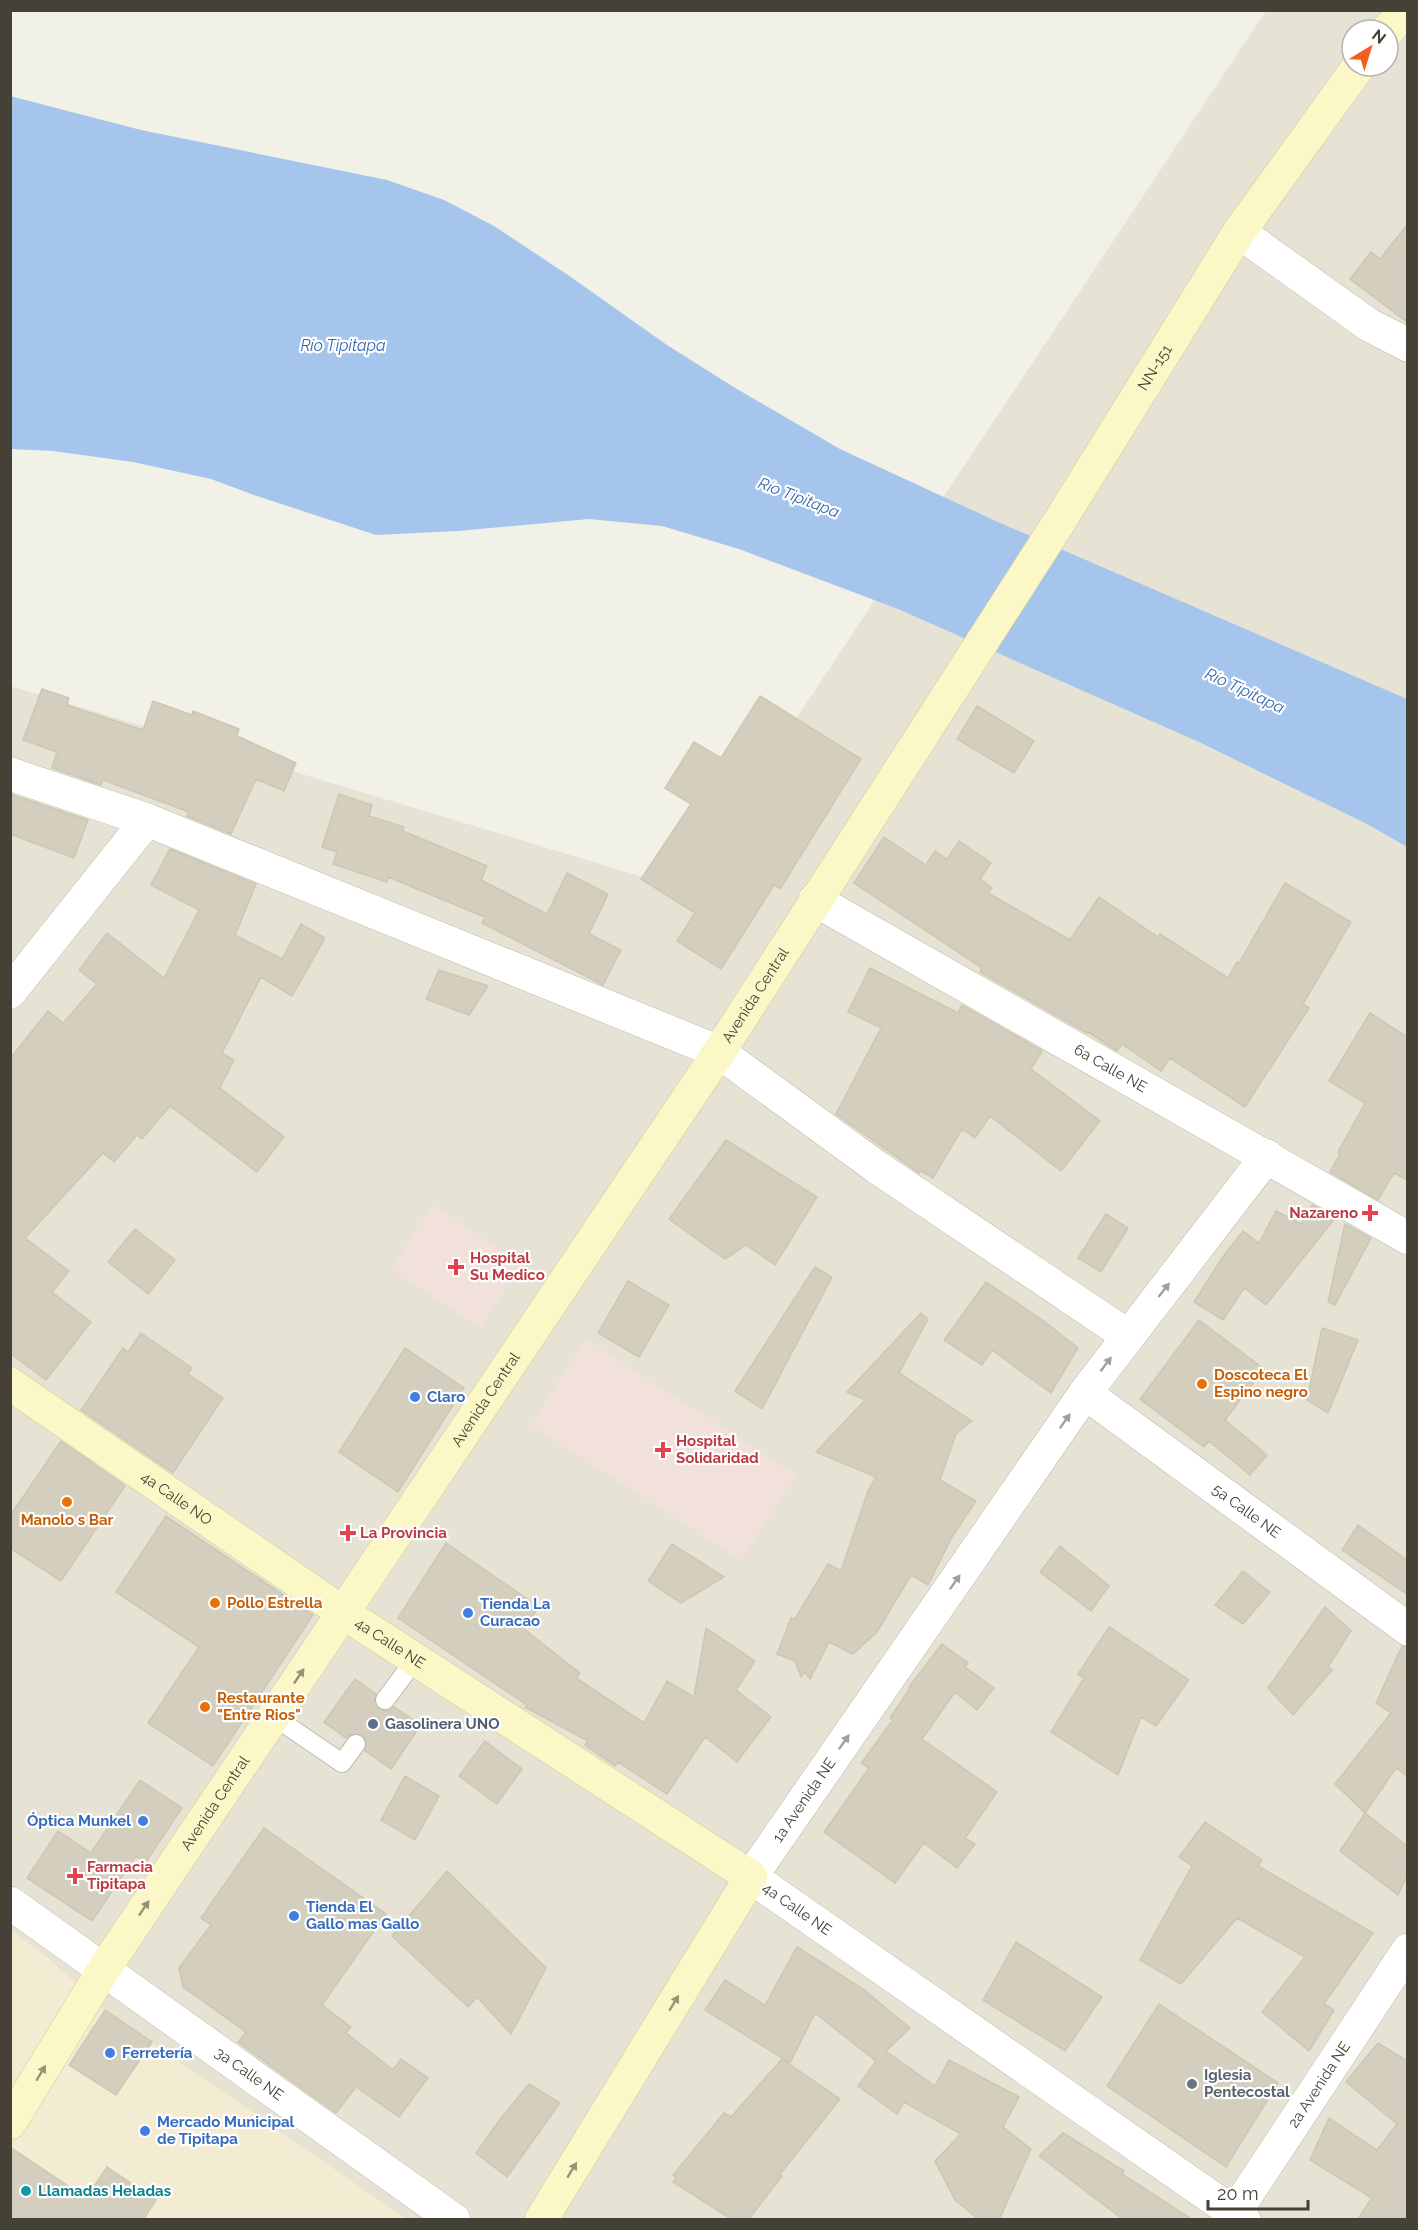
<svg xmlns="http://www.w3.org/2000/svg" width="1418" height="2230" viewBox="0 0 1418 2230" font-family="Raleway,sans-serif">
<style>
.residential{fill:#e6e3d5;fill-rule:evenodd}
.commercial{fill:#f3ebd2}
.medical{fill:#f2e1da}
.water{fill:#a5c5ec}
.building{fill:#d3cebd;stroke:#cec7b0;stroke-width:1.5}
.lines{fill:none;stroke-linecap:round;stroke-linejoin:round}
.lane-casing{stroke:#bdbaaa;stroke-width:20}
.street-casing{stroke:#bdbaaa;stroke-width:34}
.secondary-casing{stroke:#d0ca98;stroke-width:34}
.lane{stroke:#fff;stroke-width:18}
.street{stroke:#fff;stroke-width:33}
.secondary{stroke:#fcf7c7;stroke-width:33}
.oneway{fill:#a2a09a}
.oneway2{fill:#979377}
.health-dot{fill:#e0444e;stroke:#fff;stroke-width:2}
.food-dot{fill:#e8710a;stroke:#fff;stroke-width:2}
.shop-dot{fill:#3f7fe0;stroke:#fff;stroke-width:2}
.service-dot{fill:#5c6f8a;stroke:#fff;stroke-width:2}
.worship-dot{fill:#6b7280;stroke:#fff;stroke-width:2}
.culture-dot{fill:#0f9aa8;stroke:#fff;stroke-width:2}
.labels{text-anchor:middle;stroke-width:4.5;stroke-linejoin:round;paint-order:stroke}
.street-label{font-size:15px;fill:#454136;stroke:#fff}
.health-label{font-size:15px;font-weight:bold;fill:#be3a42;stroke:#fff;text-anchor:start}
.food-label{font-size:15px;font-weight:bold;fill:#c56008;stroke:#fff;text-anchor:start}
.shop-label{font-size:15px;font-weight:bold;fill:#366cbe;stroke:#fff;text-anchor:start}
.service-label{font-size:15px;font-weight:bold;fill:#4e5e75;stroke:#fff;text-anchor:start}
.worship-label{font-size:15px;font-weight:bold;fill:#5b616d;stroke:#fff;text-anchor:start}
.culture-label{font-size:15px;font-weight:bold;fill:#0d838f;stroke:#fff;text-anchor:start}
.water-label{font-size:16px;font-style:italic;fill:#3567ab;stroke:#fff}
</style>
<rect width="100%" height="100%" fill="#f2f1e7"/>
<path class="residential" d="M1266,11H1407V2219H11L10,686L683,889ZM1352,30H1388V66H1352Z"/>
<path class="commercial" d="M10,1930L47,1957L105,2010L406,2219H11Z"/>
<path class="medical" d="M433,1205L522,1265L480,1328L391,1269Z
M585,1339L796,1475L741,1560L531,1425Z"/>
<path class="water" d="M10,96L141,130L387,180L444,200L494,226L568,275L667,345L732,386L840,449L998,522L1407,699V847L1369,825L1199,742L898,609L739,549L662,526L589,519L458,531L376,535L257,496L211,479L133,462L53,451L11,449Z"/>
<path class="building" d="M1407,225V322L1350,279L1371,252L1380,259Z
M42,689L69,698L67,705L143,730L153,701L192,715L193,711L239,729L237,736L296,763L284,791L256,779L231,834L187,816L189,812L103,780L101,785L52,768L57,752L23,740Z
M760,696L861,759L780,889L774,885L721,969L677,941L695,913L641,879L691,804L665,788L694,742L721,758Z
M977,706L1034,741L1014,773L957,739Z
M10,794L88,820L74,858L10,834Z
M339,794L372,805L369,816L404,827L403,831L487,866L481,880L547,914L567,873L608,894L589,934L621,950L603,985L482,923L485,917L388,877L387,882L333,864L337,852L322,847Z
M884,837L926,865L935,851L947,859L959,841L991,863L980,879L992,888L988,893L1070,940L1099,897L1158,937L1160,934L1228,978L1237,962L1239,963L1285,883L1351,922L1303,1004L1309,1008L1245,1107L1170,1058L1161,1071L1122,1044L1117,1051L1088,1032L1087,1033L980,972L982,968L854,883Z
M170,849L256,884L235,935L282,959L301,924L325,938L292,996L261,977L222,1053L234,1060L220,1088L284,1137L257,1172L170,1106L142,1139L137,1135L114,1162L103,1153L25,1238L69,1271L52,1292L91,1322L46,1380L10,1353V1059L48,1011L63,1023L97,984L79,970L107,933L164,978L199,910L151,885Z
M870,968L958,1013L962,1005L1042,1051L1031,1069L1100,1121L1061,1171L990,1116L975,1138L962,1129L933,1178L921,1171L919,1173L836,1114L881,1028L848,1012Z
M439,970L488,986L469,1015L426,999Z
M1370,1013L1407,1037V1180L1394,1173L1378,1200L1330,1172L1340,1154L1338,1152L1365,1103L1329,1081Z
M726,1140L817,1197L775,1265L746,1245L725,1259L669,1219Z
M1312,1205L1335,1218L1266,1305L1244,1288L1223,1320L1194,1302L1222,1258L1243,1231L1259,1243L1276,1211L1301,1224Z
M1106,1214L1128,1228L1101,1272L1078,1258Z
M1345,1224L1371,1238L1335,1305L1328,1302Z
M135,1229L175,1260L148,1294L108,1262Z
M815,1267L832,1277L762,1409L735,1391Z
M628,1281L669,1305L639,1357L598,1333Z
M986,1282L1041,1319L1078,1348L1051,1393L992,1350L982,1365L944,1340Z
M921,1313L928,1319L899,1373L972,1421L956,1434L940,1480L976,1501L952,1537L928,1585L911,1575L877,1632L853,1654L829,1642L810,1679L805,1672L801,1677L795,1661L777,1654L791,1618L795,1619L828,1564L841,1571L868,1491L876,1477L816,1452L865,1400L847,1392Z
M1199,1320L1264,1369L1225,1420L1267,1455L1250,1475L1209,1441L1204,1447L1140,1399Z
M1322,1328L1358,1340L1328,1413L1307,1400Z
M141,1333L192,1368L188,1374L223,1398L173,1473L81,1410L123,1348L128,1352Z
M405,1348L464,1388L398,1492L339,1452Z
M61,1441L125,1486L61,1581L10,1548V1516Z
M166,1516L313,1615L213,1766L148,1723L199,1647L116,1592Z
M1358,1525L1407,1560V1594L1342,1550Z
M446,1543L539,1607L524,1629L580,1673L576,1678L644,1723L667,1681L694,1697L706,1628L755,1661L736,1690L771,1717L737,1762L705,1737L667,1794L618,1762L615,1766L585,1745L588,1741L525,1707L527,1705L398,1618Z
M672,1544L724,1577L681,1603L648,1581Z
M1060,1546L1109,1586L1091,1611L1040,1572Z
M1243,1571L1270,1592L1243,1624L1215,1605Z
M1325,1607L1351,1631L1328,1667L1332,1670L1293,1715L1268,1688Z
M1109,1627L1189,1680L1156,1726L1141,1717L1118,1775L1051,1732L1084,1678L1078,1674Z
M942,1644L968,1663L965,1667L994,1688L977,1710L955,1692L922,1739L997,1792L965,1838L975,1844L957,1868L924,1843L895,1883L824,1832L869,1768L861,1763L893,1720L890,1718L910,1688L909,1687Z
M1402,1646L1407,1647V1776L1396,1768L1365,1813L1335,1784L1391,1713L1376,1703Z
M355,1679L376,1694L374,1704L379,1709L389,1711L394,1707L421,1725L391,1769L365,1751L366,1740L362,1735L352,1734L346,1738L324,1722Z
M485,1741L522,1769L497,1804L459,1776Z
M405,1776L439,1796L415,1840L381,1820Z
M140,1780L182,1808L146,1862L136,1856L92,1921L27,1878L58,1831L91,1853Z
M1365,1813L1407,1846V1876L1398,1895L1340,1851Z
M1205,1822L1262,1860L1258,1866L1373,1933L1324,2004L1334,2010L1309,2051L1262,2012L1305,1957L1237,1918L1181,1984L1140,1960L1192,1866L1179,1857Z
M264,1828L386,1914L322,2005L351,2027L346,2033L393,2070L401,2059L428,2078L399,2117L356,2087L336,2113L238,2042L246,2032L183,1987L179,1968L211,1925L201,1918Z
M447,1871L546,1968L511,2034L477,1997L468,2007L392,1936Z
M1016,1942L1102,1997L1065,2051L983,2000Z
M797,1947L863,1989L910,2028L886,2051L935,2086L949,2060L1019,2097L1003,2127L1031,2149L999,2220H979L955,2200L935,2161L961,2134L904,2102L897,2114L858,2086L876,2061L815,2013L790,2063L705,2010L725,1980L765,2005Z
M1159,2004L1278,2083L1226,2167L1107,2086Z
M105,2010L152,2042L116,2095L69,2065Z
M1378,2043L1407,2061V2220H1357L1372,2198L1310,2160L1329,2118L1377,2150L1397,2124L1346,2082Z
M782,2059L840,2099L780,2174L782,2176L748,2220H733L673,2182L676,2177L673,2175L724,2113L731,2117Z
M529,2084L560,2103L507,2177L476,2153L501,2118Z
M1063,2133L1124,2171L1122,2174L1193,2220H1124L1039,2156Z
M10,2147L86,2198L107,2167L156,2200L143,2220H10Z"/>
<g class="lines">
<defs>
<path id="lane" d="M385,1700L415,1660
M273,1716L342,1763L356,1744"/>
<g id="street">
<path d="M1239,232L1369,325L1408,345"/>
<path d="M10,774L147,820L719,1052L878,1168L1128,1336"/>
<path id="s1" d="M815,900L1408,1238"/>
<path d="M10,992L147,820"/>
<path id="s2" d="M1085,1393L1408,1629"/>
<path id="s3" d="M10,1903L454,2220"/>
<path id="s4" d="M1230,2220L1408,1950"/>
<path id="s5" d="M1244,2220L751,1877L1085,1393L1267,1156"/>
</g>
<g id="secondary">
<path d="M1388,30L1406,10"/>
<path id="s6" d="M10,1384L342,1612L751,1877L541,2220"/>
<path id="s7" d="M10,2123L104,1969L719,1052L1061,519L1239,232L1359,66"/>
</g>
</defs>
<use href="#lane" class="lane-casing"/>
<use href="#street" class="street-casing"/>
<use href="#secondary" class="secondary-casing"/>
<use href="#lane" class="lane"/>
<use href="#street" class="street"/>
<use href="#secondary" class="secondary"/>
</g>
<defs><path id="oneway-solid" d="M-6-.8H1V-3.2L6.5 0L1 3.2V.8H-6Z" transform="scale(1.5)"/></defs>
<g class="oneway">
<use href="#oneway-solid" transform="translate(1164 1290) rotate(-52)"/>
<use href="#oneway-solid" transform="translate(1106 1364) rotate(-53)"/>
<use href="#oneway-solid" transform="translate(1065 1421) rotate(-55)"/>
<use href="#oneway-solid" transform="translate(955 1582) rotate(-55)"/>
<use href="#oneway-solid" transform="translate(844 1742) rotate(-55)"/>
</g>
<g class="oneway2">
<use href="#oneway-solid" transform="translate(299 1676) rotate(-56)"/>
<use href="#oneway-solid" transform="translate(144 1908) rotate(-56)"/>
<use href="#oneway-solid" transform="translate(674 2003) rotate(-59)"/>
<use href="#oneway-solid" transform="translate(41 2073) rotate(-59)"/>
<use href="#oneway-solid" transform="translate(572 2170) rotate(-59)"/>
</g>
<g class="health-dot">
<path d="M1367 1204h6v6h6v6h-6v6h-6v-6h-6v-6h6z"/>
<path d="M453 1258h6v6h6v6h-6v6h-6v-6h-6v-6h6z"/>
<path d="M660 1441h6v6h6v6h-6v6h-6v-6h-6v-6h6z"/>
<path d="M345 1524h6v6h6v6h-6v6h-6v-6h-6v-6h6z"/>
<path d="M72 1867h6v6h6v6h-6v6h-6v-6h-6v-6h6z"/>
</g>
<g class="food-dot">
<circle cx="1202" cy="1384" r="6"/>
<circle cx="67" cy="1502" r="6"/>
<circle cx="215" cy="1603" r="6"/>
<circle cx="205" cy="1707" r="6"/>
</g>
<g class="shop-dot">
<circle cx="415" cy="1397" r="6"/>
<circle cx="468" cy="1613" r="6"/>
<circle cx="143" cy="1821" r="6"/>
<circle cx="294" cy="1916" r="6"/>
<circle cx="110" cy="2053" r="6"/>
<circle cx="145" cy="2131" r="6"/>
</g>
<circle class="service-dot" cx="373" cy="1724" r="6"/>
<circle class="worship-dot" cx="1192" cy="2084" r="6"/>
<circle class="culture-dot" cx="26" cy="2191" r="6"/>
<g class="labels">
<g class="street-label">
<text dy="5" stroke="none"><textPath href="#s7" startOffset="2096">NN-151</textPath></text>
<text dy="5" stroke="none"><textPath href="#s7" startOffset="1352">Avenida Central</textPath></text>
<text dy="5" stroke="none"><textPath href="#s1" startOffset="340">6a Calle NE</textPath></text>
<text dy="5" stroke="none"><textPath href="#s7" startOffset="866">Avenida Central</textPath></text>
<text dy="5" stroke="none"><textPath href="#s6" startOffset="202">4a Calle NO</textPath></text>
<text dy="5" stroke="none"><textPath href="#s2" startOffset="200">5a Calle NE</textPath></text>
<text dy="5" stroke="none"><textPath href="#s6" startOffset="460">4a Calle NE</textPath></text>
<text dy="5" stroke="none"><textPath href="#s5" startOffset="694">1a Avenida NE</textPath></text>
<text dy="5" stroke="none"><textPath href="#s7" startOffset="380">Avenida Central</textPath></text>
<text transform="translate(797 1909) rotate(35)" y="5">4a Calle NE</text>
<text dy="5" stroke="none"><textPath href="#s3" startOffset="294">3a Calle NE</textPath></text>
<text dy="5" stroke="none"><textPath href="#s4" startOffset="162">2a Avenida NE</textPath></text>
</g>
<g class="health-label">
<text x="1358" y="1218" text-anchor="end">Nazareno</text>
<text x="470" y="1263">Hospital<tspan x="470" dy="17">Su Medico</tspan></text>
<text x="676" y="1446">Hospital<tspan x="676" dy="17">Solidaridad</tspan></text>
<text x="360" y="1538">La Provincia</text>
<text x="87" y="1872">Farmacia<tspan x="87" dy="17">Tipitapa</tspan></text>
</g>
<g class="food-label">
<text x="1214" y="1380">Doscoteca El<tspan x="1214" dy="17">Espino negro</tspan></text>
<text x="67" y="1525" text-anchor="middle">Manolo s Bar</text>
<text x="227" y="1608">Pollo Estrella</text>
<text x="217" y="1703">Restaurante<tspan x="217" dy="17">"Entre Rios"</tspan></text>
</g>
<g class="shop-label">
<text x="427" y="1402">Claro</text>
<text x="480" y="1609">Tienda La<tspan x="480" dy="17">Curacao</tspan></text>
<text x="131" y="1826" text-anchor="end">Óptica Munkel</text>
<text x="306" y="1912">Tienda El<tspan x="306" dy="17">Gallo mas Gallo</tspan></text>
<text x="122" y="2058">Ferretería</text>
<text x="157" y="2127">Mercado Municipal<tspan x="157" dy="17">de Tipitapa</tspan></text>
</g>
<g class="service-label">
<text x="385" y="1729">Gasolinera UNO</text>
</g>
<g class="worship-label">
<text x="1204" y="2080">Iglesia<tspan x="1204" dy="17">Pentecostal</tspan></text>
</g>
<g class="culture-label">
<text x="38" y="2196">Llamadas Heladas</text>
</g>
<g class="water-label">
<text x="343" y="351">Río Tipitapa</text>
<text transform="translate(799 497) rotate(21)" y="6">Río Tipitapa</text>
<text transform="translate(1245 690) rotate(25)" y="6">Río Tipitapa</text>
</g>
</g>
<rect width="1418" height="2230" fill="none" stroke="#454136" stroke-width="24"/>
<g transform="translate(1370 48) rotate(38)"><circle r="28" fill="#ffffff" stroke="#b5b3af" stroke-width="1.5"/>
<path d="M0-4.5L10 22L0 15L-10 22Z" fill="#ef5f21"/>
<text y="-9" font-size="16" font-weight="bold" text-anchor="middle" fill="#454136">N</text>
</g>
<path d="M1208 2200v9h100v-9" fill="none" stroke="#454136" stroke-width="3"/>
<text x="1217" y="2200" font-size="18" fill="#454136" stroke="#ffffff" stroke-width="4.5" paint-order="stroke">20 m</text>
</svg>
